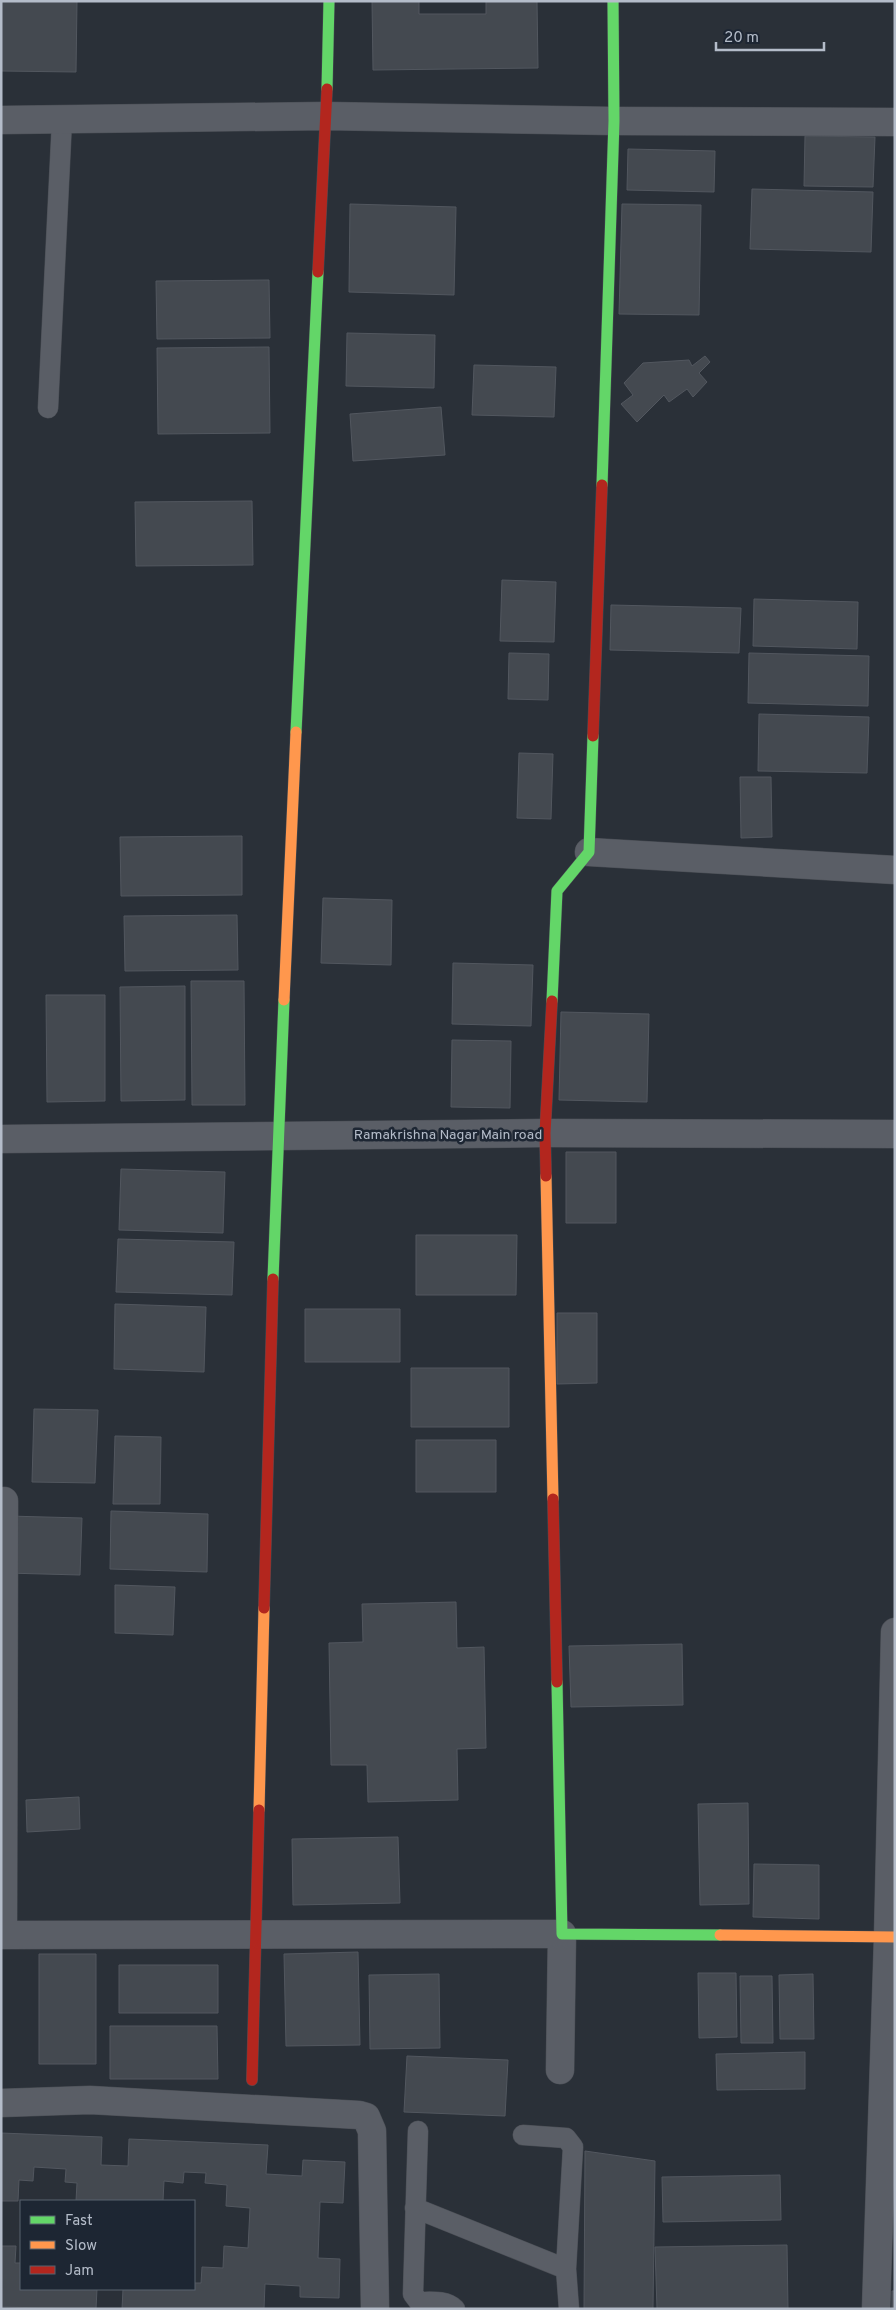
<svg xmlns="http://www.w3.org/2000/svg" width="896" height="2310" viewBox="0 0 896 2310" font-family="Overpass,sans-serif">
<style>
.building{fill:#444950;stroke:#52575f}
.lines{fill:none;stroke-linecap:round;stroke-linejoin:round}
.lane-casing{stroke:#484c53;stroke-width:21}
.street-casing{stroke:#484c53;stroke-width:29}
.fast-casing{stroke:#484c53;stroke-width:12}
.slow-casing{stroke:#484c53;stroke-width:12}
.jam-casing{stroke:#484c53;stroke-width:12}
.lane{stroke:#5a5e66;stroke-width:20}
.street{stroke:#5a5e66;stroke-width:28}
.fast{stroke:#63d668;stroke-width:11}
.slow{stroke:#ff974d;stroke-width:11}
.jam{stroke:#b3261e;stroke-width:11}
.labels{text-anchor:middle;stroke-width:5;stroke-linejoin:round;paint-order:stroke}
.street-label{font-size:14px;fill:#b4bcc9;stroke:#1d2633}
</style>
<rect width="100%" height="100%" fill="#2a3038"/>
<path class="building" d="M1,1H77L76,72L1,71Z
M372,1H419V14H486V1H537L538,68L373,70Z
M805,136L875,137L873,187L804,186Z
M628,149L715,151L714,192L627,190Z
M752,189L873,192L871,252L750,249Z
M350,204L456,207L454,295L349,292Z
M622,204L701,205L699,315L619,314Z
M269,280L270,338L157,339L156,281Z
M347,333L435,335L434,388L346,386Z
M269,347L270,433L158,434L157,348Z
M705,356L710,362L699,373L707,382L693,397L687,389L669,402L664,395L637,422L621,404L633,395L624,383L643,363L689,360L692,366Z
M474,365L556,367L554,417L472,415Z
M441,407L445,455L353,461L350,414Z
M252,501L253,565L136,566L135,502Z
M502,580L556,582L554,642L500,641Z
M754,599L858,602L857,649L753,646Z
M611,605L741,608L739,653L610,650Z
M509,653L549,654L548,700L508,699Z
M749,653L869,656L868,706L748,703Z
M759,714L869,717L867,773L758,771Z
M519,753L553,754L551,819L517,818Z
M740,777H771L772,837L741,838Z
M242,836V895L121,896L120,837Z
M323,898L392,900L391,965L321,963Z
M237,915L238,970L125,971L124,916Z
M453,963L533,965L531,1026L452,1024Z
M191,981H244L245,1105H192Z
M185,986V1100L121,1101L120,987Z
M46,995H105V1101L47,1102Z
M561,1012L649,1014L647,1102L559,1100Z
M452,1040L511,1041L510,1108L451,1107Z
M566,1152H616V1223H566Z
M121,1169L225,1172L223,1233L119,1230Z
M416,1235H517L516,1295H416Z
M118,1239L234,1242L232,1295L116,1292Z
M115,1304L206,1307L204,1372L114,1369Z
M305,1309H400V1362H305Z
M557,1313H597V1383L557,1384Z
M411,1368H509V1427H411Z
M34,1409L98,1410L95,1483L32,1482Z
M115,1436L161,1437L160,1504H113Z
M416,1440H496V1492H416Z
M111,1511L208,1514L207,1572L110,1569Z
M8,1516L82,1518L80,1575L6,1573Z
M115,1585L175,1587L173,1635L115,1633Z
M456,1602L457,1648L484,1647L486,1748L457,1749L458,1800L368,1802L367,1765H331L329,1643L363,1642L362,1604Z
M682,1644L683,1705L571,1707L569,1646Z
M79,1797L80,1829L27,1832L26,1800Z
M748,1803L749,1904L700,1905L698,1804Z
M398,1837L400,1903L293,1905L292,1839Z
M754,1864L819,1865V1919L753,1917Z
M358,1952L360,2045L286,2046L284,1954Z
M39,1954H96V2064H39Z
M119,1965H218V2013H119Z
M698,1973H736L737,2037L699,2038Z
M439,1974L440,2048L370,2049L369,1975Z
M813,1974L814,2039H780L779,1975Z
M740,1976H772L773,2043H741Z
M110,2026H217L218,2079H110Z
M805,2052V2089L717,2090L716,2054Z
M407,2056L508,2060L505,2116L404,2112Z
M1,2133L102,2137L101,2165L128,2166L129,2139L268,2145L266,2174L302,2176L303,2160L345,2162L343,2203L320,2202L318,2258L340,2259L339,2298L300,2297V2286L265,2284L264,2309H122L123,2289H112H194V2283H201L202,2267L223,2268L224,2246L248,2248L250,2208L226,2206L227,2185L205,2183L206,2173L184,2172L183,2183L164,2181L163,2201H76L77,2183L65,2182L66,2169L34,2167L33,2181L19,2180L18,2201H1Z
M585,2151L655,2161L653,2309H584Z
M780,2175L781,2220L663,2222L662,2177Z
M787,2245L788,2309H657L655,2247Z
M1,2246H16L15,2263H21V2289H97L96,2309L1,2307Z
M892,2291H895V2309H892Z"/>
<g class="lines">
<defs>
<path id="lane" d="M48,408L62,120
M418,2131L413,2294L419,2302C431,2302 446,2300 455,2309
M523,2135L566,2138L573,2147L566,2269L569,2309
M415,2208L566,2269"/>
<path id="street" d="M1,120L326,116L614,121L895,122
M589,852L895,870
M1,1139L545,1133L895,1134
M1,1935L562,1934L560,2070
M3,1935L4,1501
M1,2103L90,2100L359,2115L366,2117L372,2131L375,2309
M876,2309L888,1937L895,1632"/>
<path id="fast" d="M327,89L329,1
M602,485L614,121L613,1
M296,732L318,272
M552,1001L557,891L589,852L593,736
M273,1279L284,1000
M557,1682L562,1934L720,1935"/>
<path id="slow" d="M284,1000L296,732
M546,1176L553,1499
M259,1810L264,1608
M720,1935L895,1937"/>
<path id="jam" d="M318,272L327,89
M593,736L602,485
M546,1176L545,1133L552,1001
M553,1499L557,1682
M264,1608L273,1279
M252,2080L259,1810"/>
</defs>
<use href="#lane" class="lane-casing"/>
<use href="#street" class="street-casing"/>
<use href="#fast" class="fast-casing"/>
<use href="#slow" class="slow-casing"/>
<use href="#jam" class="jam-casing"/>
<use href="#lane" class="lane"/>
<use href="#street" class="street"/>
<use href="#fast" class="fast"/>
<use href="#slow" class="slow"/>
<use href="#jam" class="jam"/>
</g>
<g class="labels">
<g class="street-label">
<text x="448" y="1139">Ramakrishna Nagar Main road</text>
</g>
</g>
<rect width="896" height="2310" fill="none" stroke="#b4bcc9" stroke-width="5"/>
<rect x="20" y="2200" width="175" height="90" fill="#1d2633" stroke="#59626f"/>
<rect x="30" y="2216" width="25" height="8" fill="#63d668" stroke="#59626f"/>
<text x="65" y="2225" font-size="15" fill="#b4bcc9">Fast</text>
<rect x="30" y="2241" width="25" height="8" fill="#ff974d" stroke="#59626f"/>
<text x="65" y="2250" font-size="15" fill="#b4bcc9">Slow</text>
<rect x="30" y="2266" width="25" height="8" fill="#b3261e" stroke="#59626f"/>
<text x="65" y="2275" font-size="15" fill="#b4bcc9">Jam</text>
<path d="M716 42v8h108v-8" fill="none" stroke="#b4bcc9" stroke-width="2.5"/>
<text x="724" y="42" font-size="15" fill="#b4bcc9" stroke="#1d2633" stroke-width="4" paint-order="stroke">20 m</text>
</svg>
